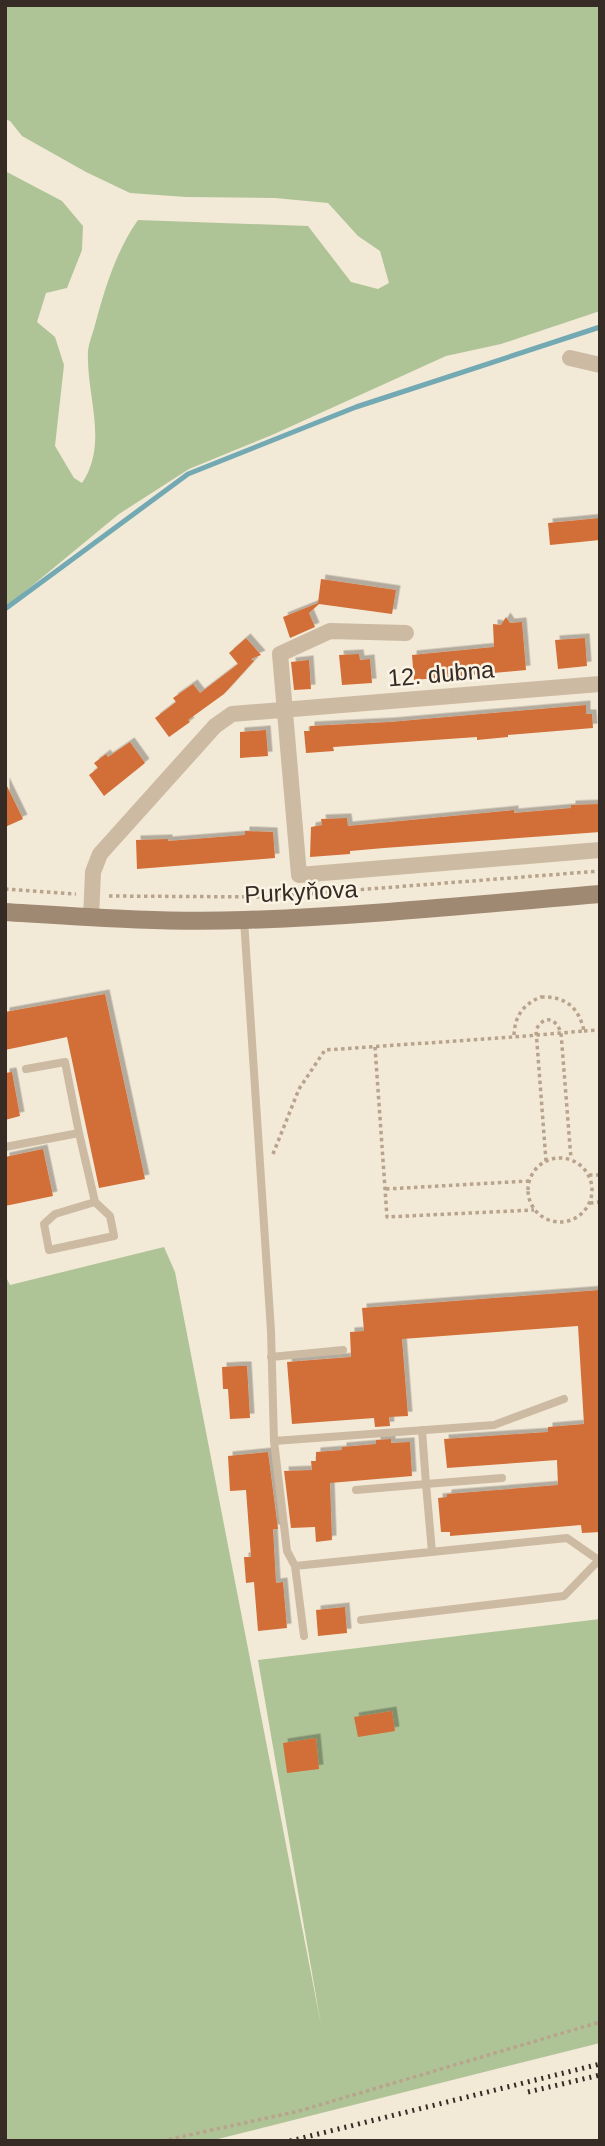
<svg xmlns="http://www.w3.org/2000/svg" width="605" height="2146" viewBox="0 0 605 2146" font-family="Helvetica,sans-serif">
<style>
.green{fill:#afc496}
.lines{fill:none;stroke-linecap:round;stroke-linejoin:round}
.stream{stroke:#73a9b3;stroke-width:5}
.building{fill:#d26e37;filter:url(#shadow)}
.path{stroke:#b8a48c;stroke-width:3.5;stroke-dasharray:3.5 3.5;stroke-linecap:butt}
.lane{stroke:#ccbaa2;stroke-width:8}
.street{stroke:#ccbaa2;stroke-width:16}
.secondary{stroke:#a08973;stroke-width:18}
.rail{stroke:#362c25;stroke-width:5;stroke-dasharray:2 5;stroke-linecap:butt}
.labels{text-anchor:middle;stroke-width:5;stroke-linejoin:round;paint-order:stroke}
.street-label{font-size:24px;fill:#362c25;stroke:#fbf3e4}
</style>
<defs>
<filter id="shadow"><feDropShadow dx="4.5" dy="-4.5" stdDeviation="0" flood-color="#0004"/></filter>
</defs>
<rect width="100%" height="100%" fill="#f3e9d7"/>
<path class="green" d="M5,5H600V311L501,344L446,356L272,435L189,469L119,514L5,608V171L62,201L83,226L82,250L67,288L46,293L37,322L55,337L64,365L55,446L74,478L82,483C109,443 86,396 88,351C89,342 93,333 95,325C105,288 116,251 138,220L308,226L351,282L378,289L389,283L380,251L358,236L328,203L275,198L186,197L130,193L86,172L22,136L10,121L5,119Z
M164,1247L175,1272L321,2025L258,1660L600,1619V2043L210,2141H5V1275L10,1285Z"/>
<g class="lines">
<path class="stream" d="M5,609L188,474L356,407L600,327"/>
</g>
<path class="building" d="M600,518V540L550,545L548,523Z
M321,579L396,590L392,614L319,604L309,613L315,627L290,638L283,617L318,603Z
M506,617L510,623L522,622L526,670L414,680L412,655L494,647L493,624L501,625Z
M246,638L261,655L251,659L254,661L224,694L188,720L190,722L169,737L155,718L176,702L173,698L193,684L200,693L238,664L229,653Z
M585,638L587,666L558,669L555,640Z
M359,654L360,660L370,659L372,683L342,685L339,655Z
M309,660L311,689L294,690L291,662Z
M586,705V714H592L593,728L508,735V737L477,740V737L333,747L334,751L306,753L304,731H310V726L390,722Z
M266,730L268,756L240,758V732Z
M130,742L145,763L104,796L89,775L98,768L94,763L106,754L108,757Z
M5,782L23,819L5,827Z
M600,804V832L384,848L350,851V854L310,857L311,827L322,825L321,819L347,818L348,826L514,810V813L571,808V805Z
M245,831L273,832L275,858L137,869L136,840L168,839V841L245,835Z
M105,994L145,1179L99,1188L67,1037L5,1050V1012Z
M12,1072L20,1116L5,1120V1073Z
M43,1149L53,1196L5,1206V1157Z
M600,1290V1532L582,1533L581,1525L450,1536V1532H441L438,1498L447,1497V1494L558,1485L557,1460L447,1468L444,1439L548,1432V1427L584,1424L578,1326L402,1339L408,1416L389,1417L390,1426L375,1427L374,1418L292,1424L287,1362L351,1357L350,1332L364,1331L362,1308Z
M239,1366H247L250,1418L230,1419L228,1389H223L222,1367Z
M391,1439V1443L410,1442L412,1476L330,1483L332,1540L316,1542L315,1527L291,1528L284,1471L312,1470L311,1461H316V1452L342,1450V1447L376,1444V1440Z
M268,1452L278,1529H273L276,1583L283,1582L287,1628L258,1631L254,1582L246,1583L244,1557H251L246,1490L230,1491L228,1456Z
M345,1607L347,1633L318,1636L316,1610Z
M392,1711L395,1731L358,1737L354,1717Z
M316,1738L319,1769L287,1773L283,1743Z"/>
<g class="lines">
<path class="path" d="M5,889L76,894
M109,896L266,897L600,871
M541,997C566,996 579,1008 584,1031L514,1037C514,1017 523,1004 541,997Z
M584,1031L600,1030
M375,1047L387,1217L534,1210
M273,1154L299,1089L325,1050L514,1037
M528 1190a32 32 0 1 1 64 0a32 32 0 1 1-64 0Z
M546,1161L536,1030C544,1014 556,1018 561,1033L571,1159
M589,1175H600
M386,1189L529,1181
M590,1203L600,1202
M162,2141L299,2111L600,2022"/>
<path class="lane" d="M244,920L271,1331L274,1441L494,1425L564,1399
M79,1133L95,1202L55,1214L44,1224L49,1250L114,1236L110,1216L95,1202
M5,1147L79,1133L65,1062L26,1069
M271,1357L343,1350
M274,1441L287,1551L295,1566
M356,1490L426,1484L422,1430
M432,1552L426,1484L502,1478
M361,1620L564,1596L600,1559
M304,1636L295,1566L567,1538L600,1561"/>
<path class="street" d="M570,358L600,365
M406,633L330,631L280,654L299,875L600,850
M91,918L93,872L100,854L215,726L232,714L600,684"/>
<path class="secondary" d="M5,912C85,917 165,923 244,920C363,916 482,904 600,894"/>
<path class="rail" d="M528,2092L600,2075
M290,2141L600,2064"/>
</g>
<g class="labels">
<g class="street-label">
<text transform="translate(441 674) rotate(-5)" y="8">12. dubna</text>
<text transform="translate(301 892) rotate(-3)" y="8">Purkyňova</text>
</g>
</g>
<rect width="605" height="2146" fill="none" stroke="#362c25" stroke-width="14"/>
</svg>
